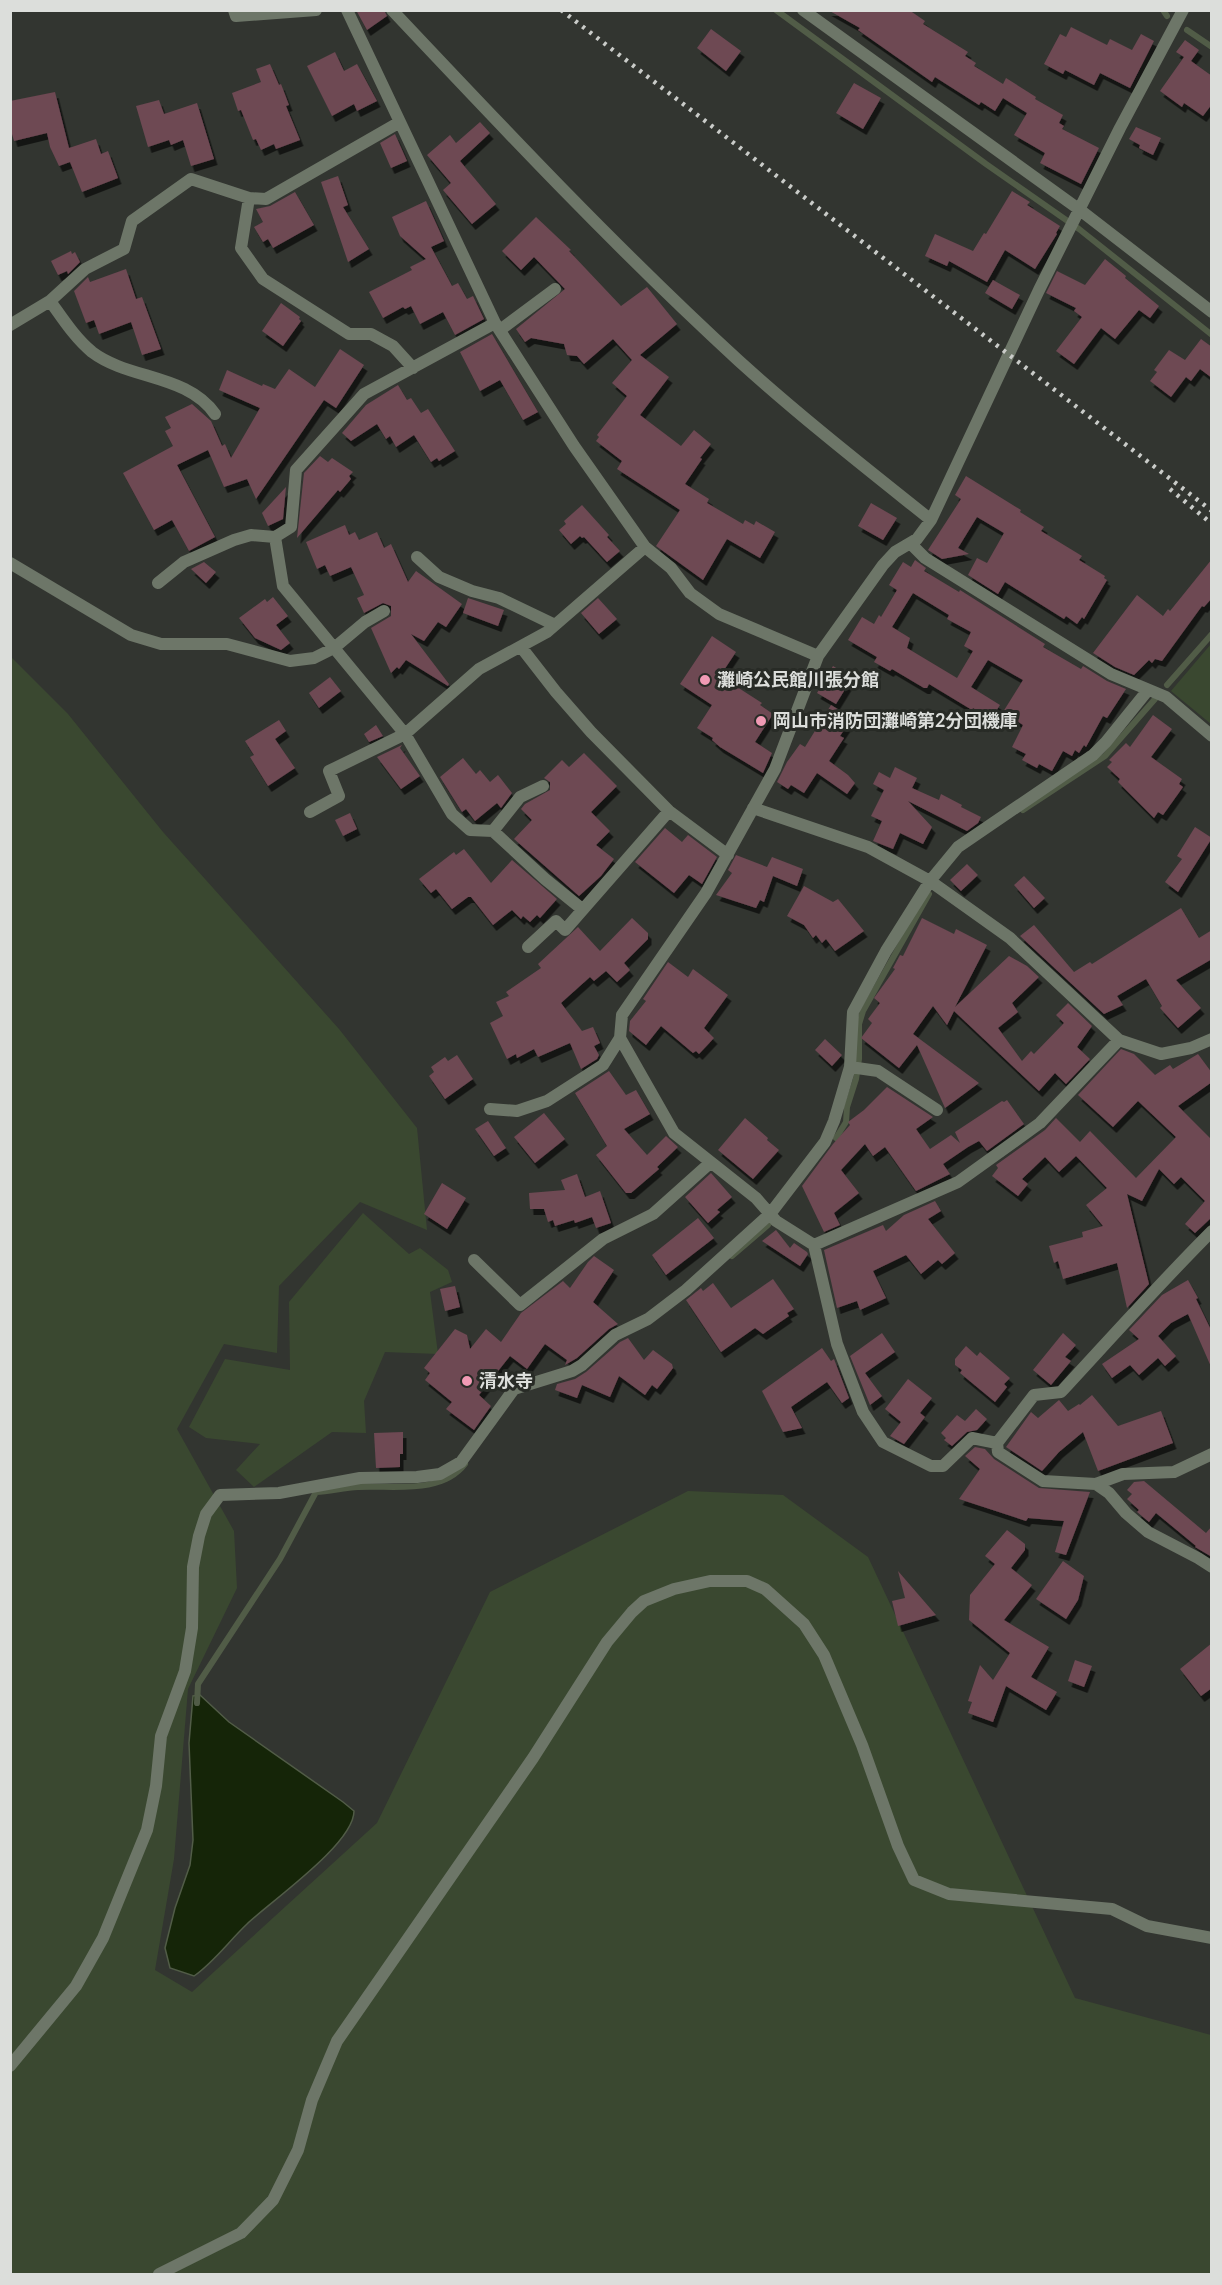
<svg xmlns="http://www.w3.org/2000/svg" width="1222" height="2285" viewBox="0 0 1222 2285" font-family="Lato,'Noto Sans JP',sans-serif">
<style>
.green{fill:#3a4830}
.water{fill:#152508;stroke:#515c47;stroke-width:1.5}
.lines{fill:none;stroke-linecap:round;stroke-linejoin:round}
.stream{stroke:#515c47;stroke-width:6}
.building{fill:#6e4853;fill-rule:evenodd;filter:url(#shadow)}
.street{stroke:#6d7668;stroke-width:12}
.rail{stroke:#caccc9;stroke-width:4.5;stroke-dasharray:3 6;stroke-linecap:butt}
.poi-dot{fill:#f09ab4;stroke:#282b26;stroke-width:2}
.labels{text-anchor:middle;stroke-width:6;stroke-linejoin:round;paint-order:stroke}
.poi-label{font-size:18px;font-weight:bold;fill:#dcdedb;stroke:#282b26;text-anchor:start}
</style>
<defs>
<filter id="shadow"><feDropShadow dx="3.5" dy="6" stdDeviation="0" flood-color="#0009"/></filter>
</defs>
<rect width="100%" height="100%" fill="#323530"/>
<path class="green" d="M1211,644V724L1171,691Z
M10,656L68,714L163,832L339,1029L417,1128L427,1230L360,1202L279,1286L277,1353L224,1344L177,1429L234,1531L237,1588L188,1689L174,1859L155,1970L192,1992L377,1823L490,1592L688,1491L783,1495L868,1557L1075,1998L1211,2035V2274H11Z
M363,1213L409,1254L420,1248L448,1270L452,1282L430,1292L438,1354L385,1352L364,1401L366,1433L332,1432L254,1487L236,1470L260,1444L206,1438L189,1427L225,1359L290,1370L289,1302Z"/>
<path class="water" d="M200,1695L229,1722L343,1802L354,1811C354,1844 271,1901 247,1924C229,1941 214,1962 194,1976L170,1968L165,1948L175,1908L190,1865L193,1840L189,1743L193,1696Z"/>
<g class="lines">
<path class="stream" d="M776,10L986,164L1079,229L1212,335
M1163,10L1167,16
M1187,30L1212,47
M1167,685L1212,634
M1023,810L1105,756L1155,699
M836,1138L846,1122L847,1107L856,1079L859,1059V1024L863,1011L929,894
M732,1256L768,1225
M197,1703L198,1684L280,1559L316,1492C330,1491 344,1488 358,1487C393,1485 441,1495 465,1464"/>
</g>
<path class="building" d="M356,10H384L387,16L367,30Z
M828,10H909L925,21L923,24L968,52L965,56L976,63L974,66L1003,84L1006,78L1036,97L1035,99L1063,115L1059,123L1064,126L1062,129L1099,148L1081,184L1040,163L1045,153L1014,135L1027,113L1003,98L995,111L981,102L979,105L935,77L932,82L858,30L860,28Z
M1071,27L1107,45L1110,39L1132,50L1141,34L1154,41L1130,88L1100,73L1094,85L1065,70L1063,74L1044,64L1060,34L1066,37Z
M711,29L741,51L726,71L697,48Z
M1185,40L1199,50L1191,61L1212,76V104L1203,116L1184,103L1182,107L1160,91L1184,57L1176,52Z
M335,52L344,71L357,64L377,101L357,111L354,104L332,116L307,66Z
M270,64L279,85L281,84L289,105L286,106L300,140L276,149L274,144L261,150L256,139L253,140L241,110L238,111L232,93L261,82L256,69Z
M854,83L881,98L863,129L836,113Z
M55,92L69,148L96,139L101,154L108,151L118,178L82,192L70,162L59,166L50,147L47,133L14,141L10,127V101Z
M159,100L164,114L197,103L214,159L191,166L183,140L171,145L169,140L148,147L136,106Z
M480,122L490,133L460,161L496,204L472,224L443,190L451,183L427,155L450,135L456,143Z
M1136,127L1161,138L1153,155L1139,148L1140,145L1129,139Z
M395,134L407,161L391,168L380,143Z
M338,176L348,205L343,207L369,249L348,262L321,182Z
M1012,191L1030,202L1027,205L1060,226L1056,233L1057,234L1035,269L1005,250L987,282L949,261L947,266L925,256L935,234L973,251L984,233L986,234Z
M295,192L314,225L273,248L268,239L263,242L254,227L263,222L256,209L270,206Z
M426,201L444,241L431,247L452,286L458,283L467,299L473,296L484,319L455,335L443,312L420,324L411,306L405,309L403,307L383,318L369,292L412,270L410,267L426,259L400,236L392,217Z
M536,217L571,250L569,251L621,306L647,287L677,324L640,355L669,377L640,415L681,446L694,430L711,444L700,458L702,459L685,484L709,499L707,503L743,524L745,520L754,525L756,521L775,532L760,558L727,539L703,580L656,546L680,510L617,469L622,461L596,441L599,437L597,435L627,396L612,383L632,360L613,339L584,364L577,356L567,355L564,344L531,338L525,342L516,329L565,289L534,257L521,270L502,251Z
M71,251L72,254L75,252L80,262L68,274L67,271L58,275L51,261Z
M1105,259L1126,276L1125,278L1159,306L1150,318L1139,310L1115,339L1101,328L1074,364L1056,351L1082,317L1074,311L1076,308L1046,293L1057,271L1085,285Z
M126,269L136,299L142,297L161,349L142,355L131,322L99,334L94,320L86,323L74,291L88,277L90,282Z
M993,280L1020,295L1012,309L985,293Z
M281,303L300,317L299,319L301,321L283,346L262,331Z
M492,334L538,412L523,420L500,380L480,391L460,352Z
M1201,339L1212,347V378L1200,369L1191,381L1186,377L1171,397L1150,381L1157,372L1154,370L1169,350L1185,360Z
M340,349L364,365L336,408L324,400L256,499L247,479L224,487L208,450L177,465L215,537L189,551L172,520L154,530L123,473L173,446L165,431L171,428L165,417L192,404L211,421L222,446L225,444L231,458L260,408L219,390L227,370L262,386L263,384L275,389L289,369L315,387Z
M398,385L407,400L411,398L421,413L428,409L455,451L439,461L437,458L431,462L414,435L396,447L390,436L386,439L377,424L351,441L342,433L366,405Z
M320,456L328,462L332,458L353,472L349,476L351,479L340,492L338,490L297,538L304,473Z
M966,476L1021,510L1020,512L1044,527L1041,531L1082,556L1079,560L1105,576L1104,578L1107,580L1084,619L1082,617L1077,624L1066,616L1064,619L1005,582L998,594L968,575L977,558L987,563L1004,533L977,517L958,548L969,554L942,559L928,550L961,499L955,495Z
M286,487L283,519L268,526L262,513Z
M871,503L897,518L883,540L858,526Z
M582,505L609,535L607,537L620,551L607,562L584,537L582,538L580,536L571,544L559,530L566,524L564,521Z
M345,525L349,535L355,532L359,540L377,532L384,548L391,544L408,582L416,571L462,604L446,627L438,622L424,641L411,634L449,684L448,686L406,660L399,669L397,667L391,673L371,628L391,616V606L383,603L364,613L357,598L364,595L351,567L330,576L325,565L317,569L306,542Z
M1212,559V598L1204,607L1202,606L1162,661L1155,659L1152,663L1149,660L1134,675L1115,667L1093,653L1137,595L1163,616L1168,609L1170,611Z
M915,560L926,568L924,571L959,592L960,590L1045,644L1043,647L1081,669L1083,666L1107,681L1126,689L1107,718L1103,716L1086,747L1084,745L1079,753L1075,750L1072,756L1063,751L1052,771L1039,764L1037,768L1022,760L1026,754L1012,747L1023,725L1003,712L1023,680L988,660L971,687L1000,705L991,719L973,708L972,710L929,684L927,688H924L892,669L890,671L874,662L877,657L848,640L862,617L874,624L879,615L881,617L897,590L889,585L903,562L911,567ZM913,593L949,615L947,619L971,632L964,646L973,651L957,678L907,648L910,638L892,627Z
M204,562L216,572L206,583L191,569Z
M273,597L288,616L276,625L290,643L281,650L255,638L239,618L265,599L267,602Z
M468,598L504,610L498,626L463,613Z
M598,598L617,619L599,634L581,613Z
M712,636L736,652L720,676L762,703L760,705L773,714L755,742L772,753L763,773L720,747L712,740L713,738L697,728L712,705L680,684Z
M833,666L852,678L836,704L817,693Z
M330,677L341,691L319,708L309,693Z
M831,705L852,718L840,736L844,738L829,761L848,775L855,783L847,794L817,773L804,793L791,785L788,789L777,782L787,762L800,744L805,747Z
M1153,715L1172,729L1151,757L1182,779L1179,784L1183,787L1163,815L1158,812L1154,818L1118,782L1120,779L1107,767L1112,762L1109,760L1126,743L1130,747Z
M279,720L286,731L275,739L295,768L268,786L250,757L254,755L245,741Z
M376,725L383,736L369,742L364,734Z
M402,745L400,748L420,776L401,789L377,757Z
M584,753L617,786L591,812L610,831L596,845L614,859L601,876L579,896L514,839L532,820L521,809L525,804L550,790V782L544,778L562,760L569,767Z
M463,758L476,774L480,770L490,782L498,775L512,793L501,808L497,803L475,821L466,809L462,812L440,777Z
M895,767L917,778L912,788L939,800L941,794L962,805L961,807L981,817L978,823L967,831L908,801L932,827L923,844L900,833L893,849L873,841L882,821L871,816L884,790L873,784L879,772L890,778Z
M350,813L357,829L343,836L335,820Z
M1195,827L1212,838L1178,892L1165,882L1182,859L1177,856Z
M665,828L682,842L688,835L717,857L702,884L689,875L674,893L635,862Z
M464,849L491,883L512,860L557,899L540,918L537,915L530,922L523,916L521,919L512,910L493,925L471,897H468L452,909L436,889L431,893L419,879L454,852L456,855Z
M736,855L767,867L772,857L803,869L797,886L773,876L764,902L760,900L756,908L716,895L732,873L728,870Z
M967,864L978,875L961,891L950,880Z
M1024,876L1045,898L1034,908L1014,885Z
M804,886L833,902L838,899L864,931L835,951L826,939L822,943L816,935L813,938L804,925L787,916Z
M1181,908L1199,938L1212,930V959L1176,980L1201,1008L1178,1028L1160,1008L1162,1006L1146,979L1117,996L1123,1005L1104,1014L1020,936L1034,925L1074,972L1090,962L1092,964Z
M632,918L648,933V939L624,963L630,970L617,982L606,971L594,981L590,977L561,1003L582,1031L593,1027L600,1043L594,1046L599,1055L597,1059L581,1069L570,1043L538,1057L534,1049L517,1058L516,1054L507,1059L490,1023L503,1016L496,1002L509,996L506,992L541,968L538,964L578,927L600,951Z
M922,918L954,934L956,929L987,945L955,1007L1009,956L1027,966L1039,977L1012,1003L1018,1012L998,1028L1022,1061L1031,1051L1034,1054L1064,1023L1056,1015L1068,1003L1092,1026L1077,1047L1090,1059L1066,1084L1055,1073L1039,1091L954,1011L947,1025L933,1006L913,1034L979,1083L945,1108L917,1045L899,1068L861,1038L872,1023L868,1019L880,1003L874,998L895,969L893,968L900,955L903,956Z
M668,962L688,977L693,969L728,995L704,1028L714,1038L699,1054L696,1051L693,1053L661,1026L646,1045L629,1031L630,1021L646,1001L643,999Z
M825,1039L842,1055L832,1066L815,1050Z
M1121,1049L1134,1054L1155,1075L1170,1065L1173,1069L1198,1054L1212,1073V1082L1178,1106L1212,1140V1217L1195,1233L1185,1224L1205,1201L1181,1177L1174,1184L1159,1169L1142,1201L1127,1194L1149,1284L1127,1308L1117,1263L1063,1279L1058,1261L1054,1263L1049,1246L1083,1237L1082,1232L1103,1226L1086,1205L1107,1188L1076,1156L1059,1172L1045,1157L1022,1179L1028,1184L1018,1196L992,1176L998,1168L996,1165L1045,1130L1056,1118L1080,1142L1090,1131L1136,1178L1176,1137L1138,1101L1113,1127L1078,1095Z
M457,1055L473,1079L445,1099L429,1076L434,1072L431,1067L445,1057L448,1061Z
M609,1071L626,1095L636,1090L650,1114L624,1129L647,1155L666,1136L678,1147L657,1167L659,1169L631,1193H626L596,1155L607,1146L575,1093Z
M887,1087L933,1117L916,1129L930,1149L951,1135L960,1143L955,1132L1002,1101L1004,1102L1007,1100L1024,1124L987,1151L979,1141L968,1147L943,1164L950,1174L916,1191L885,1147L873,1156L865,1144L841,1170L859,1193L834,1213L840,1225L824,1232L802,1186L833,1144L850,1125L848,1122L864,1110Z
M544,1113L565,1139L535,1163L514,1137Z
M745,1118L768,1138L767,1140L779,1150L753,1179L718,1150Z
M488,1121L506,1148L494,1156L475,1129Z
M711,1173L732,1197L717,1210L720,1212L708,1223L685,1197Z
M577,1174L585,1197L600,1191L611,1223L596,1228L592,1217L575,1223L574,1220L555,1226L553,1220L548,1222L544,1209H530L529,1193L565,1190L561,1180Z
M442,1183L466,1198L447,1229L424,1214Z
M935,1201L941,1211L928,1219L955,1253L942,1264L938,1260L921,1274L906,1255L873,1271L886,1298L860,1310L857,1301L837,1308L824,1250L883,1225L886,1231L904,1215Z
M698,1218L714,1238L666,1275L652,1255Z
M776,1230L790,1248L794,1243L807,1252L808,1254L800,1266L762,1241Z
M594,1256L614,1270L593,1302L618,1324L609,1329L577,1358L565,1365L567,1360L545,1344L527,1369L510,1356L479,1395L491,1406L474,1430L446,1409L452,1402L425,1380L430,1373L424,1368L455,1329L467,1335L470,1349L486,1329L501,1342L521,1313L563,1281L570,1288L588,1262Z
M773,1279L794,1309L787,1313L789,1316L763,1334L755,1328L721,1352L686,1300L701,1288L703,1291L713,1283L731,1308Z
M1188,1280L1198,1298L1196,1299L1212,1332V1369L1188,1314L1171,1323L1158,1336L1176,1356L1165,1366L1158,1358L1139,1375L1130,1365L1112,1378L1102,1364L1139,1339L1129,1330L1162,1295Z
M455,1286L460,1307L445,1311L440,1289Z
M882,1333L895,1352L865,1373L882,1396L870,1405L850,1356Z
M1063,1333L1076,1345L1065,1357L1071,1361L1051,1385L1033,1370Z
M628,1338L644,1360L653,1350L672,1364L673,1368L657,1389L652,1385L645,1395L619,1376L610,1397L582,1385L577,1398L555,1390L557,1384L575,1379L586,1372L620,1342Z
M966,1346L977,1356L980,1352L1010,1378L1004,1384L1007,1387L995,1402L960,1373L962,1370L955,1365V1359Z
M822,1348L831,1361L834,1359L849,1398L842,1403L827,1382L791,1407L802,1428L783,1432L762,1391Z
M908,1379L932,1398L920,1413L925,1417L904,1444L890,1436L901,1422L885,1409Z
M1092,1395L1118,1426L1161,1411L1173,1443L1098,1471L1083,1432L1059,1452L1042,1471L1006,1447L1031,1412L1038,1418L1059,1400L1068,1411L1079,1404L1080,1405Z
M976,1409L987,1419L977,1430L967,1432L952,1446L944,1440L946,1438L941,1433L957,1415L965,1421Z
M403,1432V1454H400V1467L376,1468L374,1433Z
M975,1447L985,1449L994,1459L1039,1488L1090,1492L1066,1555L1055,1552L1064,1521L1028,1518L1026,1521L959,1499L980,1469L965,1456Z
M1144,1481L1206,1533L1212,1526V1557L1195,1547L1196,1546L1156,1513L1149,1522L1137,1512L1139,1510L1127,1499L1132,1494L1127,1490L1134,1482Z
M1007,1530L1025,1544V1550L1011,1568L1032,1585L1004,1620L1049,1647L1031,1677L1057,1692L1046,1710L1006,1686L993,1722L968,1713L972,1702L968,1701L980,1665L993,1680L1010,1653L969,1620L970,1595L995,1564L985,1556Z
M1063,1561L1084,1576L1078,1600L1066,1619L1036,1599Z
M898,1571L936,1615L898,1626L892,1601L905,1598Z
M1212,1643V1688L1201,1696L1180,1669Z
M1075,1660L1092,1666L1084,1687L1068,1681Z"/>
<g class="lines">
<path class="street" d="M234,10L236,16L316,10
M347,10L495,323L574,446L645,547L671,568L690,593L719,614L818,656
M392,10C505,130 618,250 739,361C801,417 866,468 931,520
M803,10L1080,210L1212,312
M1183,10L1120,128L1039,290L931,520L917,539L895,552L883,565L818,656L775,769L706,893L622,1015L620,1038L674,1133L756,1198L776,1221L814,1245L837,1344L863,1412L883,1442L931,1466H943L972,1438L997,1443L1034,1395L1061,1392C1111,1338 1160,1283 1212,1231
M249,198L241,248L263,279L349,334H371L393,346L413,368
M50,301C63,319 75,338 92,352C129,380 187,374 215,414
M10,325L50,301L85,269L124,249L132,221L191,179L249,198L266,199L400,122
M500,330L555,289
M275,537L283,586L405,734L452,814L470,830L493,831L520,797L543,786
M910,543L925,558L1111,674L1166,697L1212,736
M417,557L439,577L472,591L499,598L555,625
M10,563L131,635L161,644H227L290,661L314,658L334,648L365,622L384,611
M158,583L184,562L234,540L251,535L275,537L291,527L296,470L364,394L495,323
M521,647L556,692L591,732L669,811L728,855
M753,808L868,847L930,881L1010,938L1119,1040L1161,1054L1191,1048L1212,1039
M310,812L339,796L329,771L405,734L479,669L547,632L645,547
M493,831L545,879L582,909
M528,947L556,921L565,930L669,811
M850,1067L878,1071L937,1110
M490,1109L517,1111L547,1101L603,1065L620,1038
M814,1245L958,1182L1040,1123L1119,1040
M474,1260L520,1305L603,1239L653,1214L710,1163
M997,1443L998,1452L1043,1481L1096,1484L1109,1493L1126,1513L1148,1532L1198,1558L1212,1567
M1096,1484L1123,1474L1174,1472L1212,1454
M10,2066L76,1986L103,1938L147,1830L156,1786L161,1736L185,1671L192,1628L193,1567L199,1536L206,1514L220,1495L279,1493L360,1478L417,1477L440,1474L461,1462L514,1389L572,1371L582,1365L615,1335L648,1319L686,1290L770,1214L825,1142L834,1121L850,1067L853,1012L886,951L930,881L958,847L1093,755L1106,742L1148,690
M159,2274L241,2233L273,2200L298,2150L312,2100L337,2041L533,1758L607,1642L632,1612L644,1601L674,1589L710,1581H747L765,1589L804,1624L824,1655L862,1745L898,1846L914,1880L949,1894L1112,1909L1147,1926L1212,1938"/>
<path class="rail" d="M561,10L1212,511
M1170,489L1212,524"/>
</g>
<g class="poi-dot">
<circle cx="705" cy="680" r="6"/>
<circle cx="761" cy="721" r="6"/>
<circle cx="467" cy="1381" r="6"/>
</g>
<g class="labels">
<g class="poi-label">
<text x="717" y="686">灘崎公民館川張分館</text>
<text x="773" y="727">岡山市消防団灘崎第2分団機庫</text>
<text x="479" y="1387">清水寺</text>
</g>
</g>
<rect width="1222" height="2285" fill="none" stroke="#dcdedb" stroke-width="24"/>
</svg>
